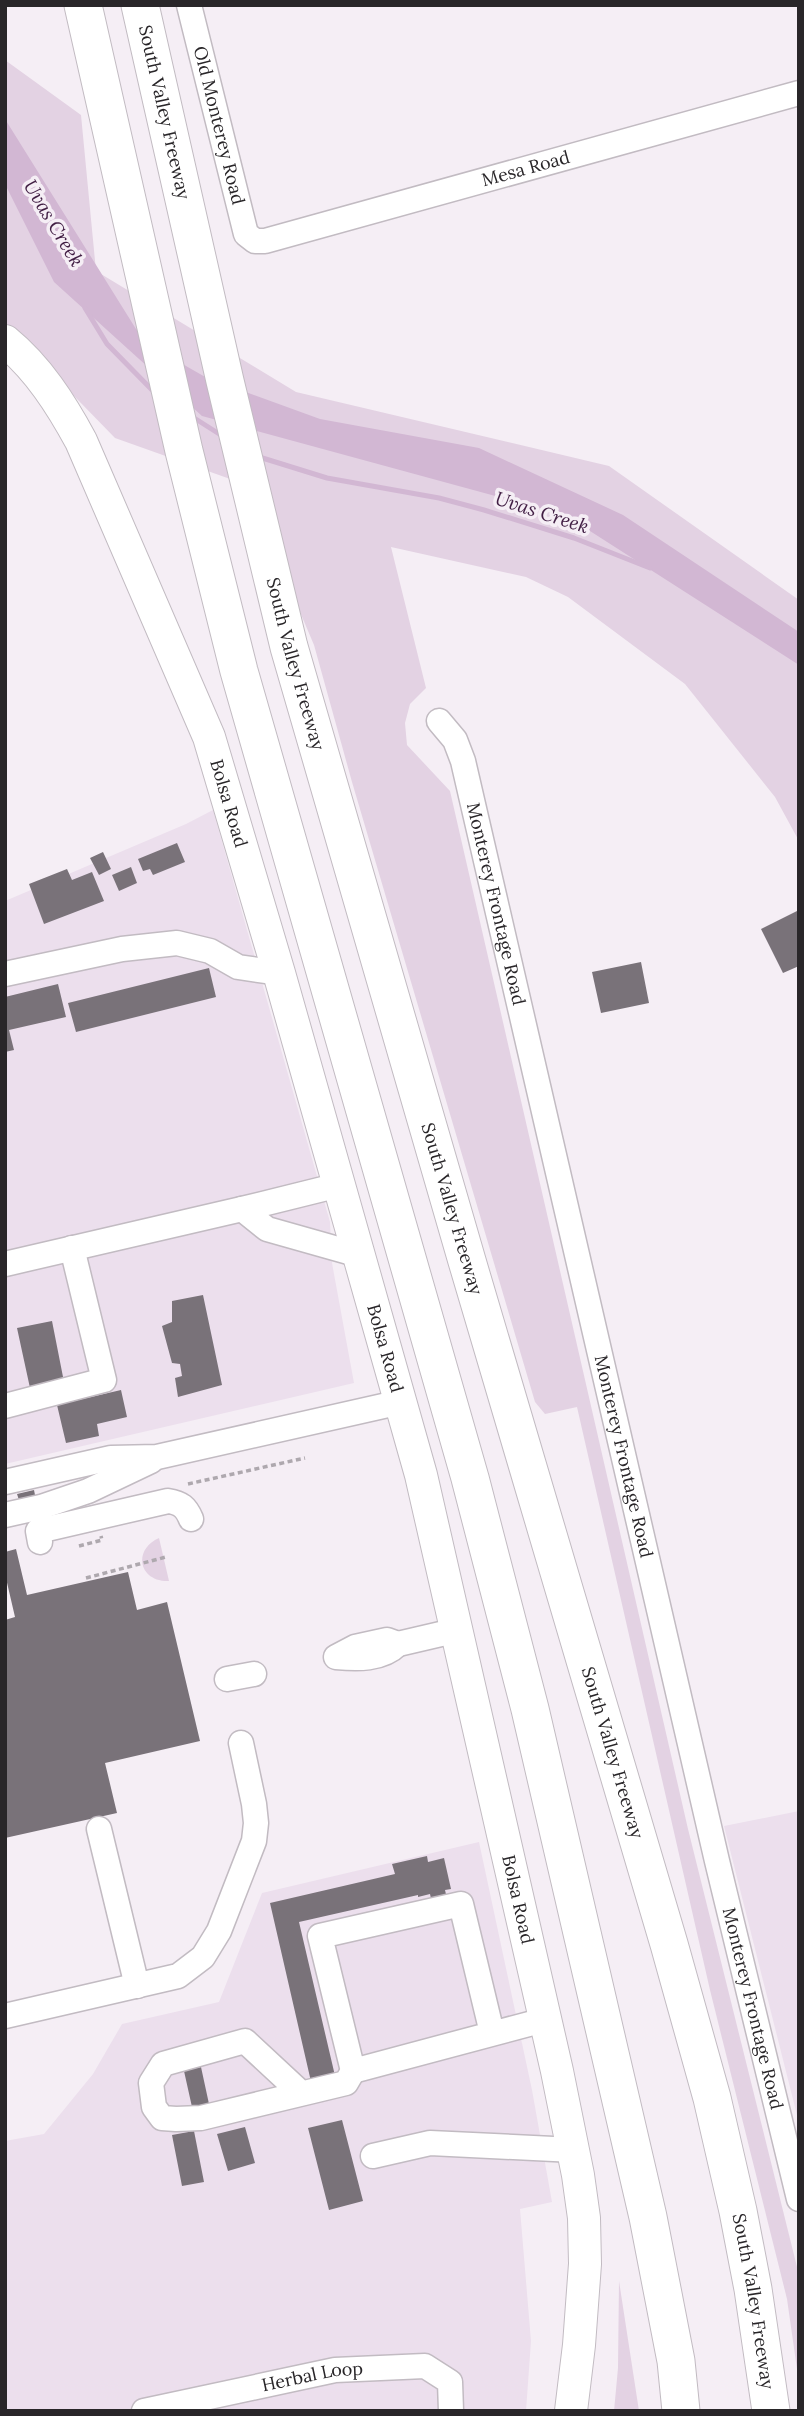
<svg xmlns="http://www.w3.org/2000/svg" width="804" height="2416" viewBox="0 0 804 2416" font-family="Lora,serif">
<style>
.built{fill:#ecdfed}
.green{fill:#e3d2e3}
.water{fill:#d2b7d3}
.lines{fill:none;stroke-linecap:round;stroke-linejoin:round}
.stream{stroke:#d2b7d3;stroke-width:5}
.building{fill:#797279}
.minor-casing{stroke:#c2bbc2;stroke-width:27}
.major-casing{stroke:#c2bbc2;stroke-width:34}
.highway-casing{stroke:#c2bbc2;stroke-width:39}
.path{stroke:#aea8ae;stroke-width:3.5;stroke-dasharray:5 3.5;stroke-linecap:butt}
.minor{stroke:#fff;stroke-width:24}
.major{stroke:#fff;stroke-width:32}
.highway{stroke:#fff;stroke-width:37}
.labels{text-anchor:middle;stroke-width:7;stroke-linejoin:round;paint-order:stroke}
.street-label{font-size:18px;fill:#292629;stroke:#f5eef5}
.water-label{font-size:19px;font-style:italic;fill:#411e44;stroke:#f5eef5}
</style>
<rect width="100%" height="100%" fill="#f5eef5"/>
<path class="built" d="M213,810L330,1222L332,1263L354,1383L5,1464V901L186,824Z
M799,1811V2123L724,1826Z
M479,1842L532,2090L552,2202L520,2209L531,2341L526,2411H5V2141L44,2134L93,2074L122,2024L219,2002L262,1893Z"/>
<path class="green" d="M5,60L81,115L96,271L296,392L609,466L799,600V841L775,797L685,684L568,597L526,577L391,547L426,688L410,704L405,723L407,745L450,791L688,1829L799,2275V2383L787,2299L710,1990L577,1407L545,1414L535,1402L352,782L314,645L289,586L233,480L115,438L5,325Z
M159,1538L169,1581C139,1582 132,1550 159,1538Z
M619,2281L639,2411H614L618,2368Z"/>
<path class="water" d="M5,119L136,329L186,366L207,378L320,419L479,448L623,515L799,632V665L565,515L202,416L54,282L5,184Z"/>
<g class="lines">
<path class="stream" d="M85,308L107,344L156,394
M191,416L224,437
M256,456L327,478L439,498L484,510L574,538L650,568"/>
</g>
<path class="building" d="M177,843L185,862L153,875L150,869L143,871L138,859Z
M103,852L111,869L99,875L90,858Z
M131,867L137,883L119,891L112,875Z
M67,869L72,880L92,872L104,901L44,924L29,884Z
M799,910V966L783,973L761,929Z
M641,962L649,1003L601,1013L592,972Z
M209,968L216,997L76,1032L68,1003Z
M58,984L66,1017L9,1030L14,1050L5,1052V997Z
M203,1295L222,1385L178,1397L175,1378L182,1376L180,1364L172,1363L162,1326L172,1322V1301Z
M52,1321L64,1382L30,1388L17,1328Z
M121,1390L127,1417L97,1424L99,1436L66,1443L57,1405Z
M34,1490L36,1500L20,1503L17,1494Z
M16,1549L27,1595L128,1572L137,1610L167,1602L200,1741L105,1763L117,1813L5,1838V1620L15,1617L5,1574V1552Z
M427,1856L428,1862L444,1858L451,1889L445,1890L448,1903L433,1907L430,1894L418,1897V1895L299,1922L336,2080L312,2086L270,1903L395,1874L392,1864Z
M201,2067L209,2104L192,2107L184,2071Z
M342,2120L363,2201L329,2210L308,2128Z
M245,2127L255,2163L228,2171L217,2134Z
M194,2131L204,2182L182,2186L172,2135Z"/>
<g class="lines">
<defs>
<g id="minor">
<path id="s1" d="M189,5L246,234L255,241H265L799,93"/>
<path id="s2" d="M439,721L455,740L463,761L717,1861L799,2199"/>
<path d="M5,974L122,949L177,943L210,951L238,967L279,973"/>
<path d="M242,1209L267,1229L359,1255"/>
<path d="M5,1264L242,1209L339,1185"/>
<path d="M5,1406L104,1380L72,1248"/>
<path d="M5,1482L111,1458L157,1457L401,1402"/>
<path d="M5,1515L41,1507L88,1491L151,1461"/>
<path d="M40,1542L38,1531L168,1501C181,1503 186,1507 191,1519"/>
<path d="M387,1640L398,1644C382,1660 357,1659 336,1657L355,1647Z"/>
<path d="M398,1644L458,1630"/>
<path d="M227,1679L254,1674"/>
<path d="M99,1829L137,1986"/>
<path d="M5,2016L178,1976L203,1957L219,1931L254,1841L256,1823L254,1804L241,1743"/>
<path d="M492,2033L461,1904L320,1936L353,2071L544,2020"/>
<path d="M301,2093L245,2041L163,2064L151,2083L154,2107L162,2118L176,2119L201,2118L346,2083L353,2071"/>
<path d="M373,2156L430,2143L574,2150"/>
<path id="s3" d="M144,2411L335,2370L425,2366L450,2382L451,2411"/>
</g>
<g id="major">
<path id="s4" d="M5,341C38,368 61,404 81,441L209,737L279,973L421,1475L557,2071L578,2175L584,2218L585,2264L579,2345L571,2411"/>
</g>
<g id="highway">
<path d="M83,5L184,451L239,671L470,1478L530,1709L648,2217L676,2361L681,2411"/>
<path id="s5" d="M140,5L225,381L289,647L467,1261L669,1944L712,2098L738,2211L753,2289L771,2411"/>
</g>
</defs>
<use href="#minor" class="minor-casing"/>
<use href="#major" class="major-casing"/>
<use href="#highway" class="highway-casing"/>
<path class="path" d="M188,1484L305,1458
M79,1546L102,1540L101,1536
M86,1578L166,1557"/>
<use href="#minor" class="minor"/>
<use href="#major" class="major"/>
<use href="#highway" class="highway"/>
</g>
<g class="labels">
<g class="street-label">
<text dy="6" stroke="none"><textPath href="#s5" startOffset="110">South Valley Freeway</textPath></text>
<text dy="6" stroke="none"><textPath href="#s1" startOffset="124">Old Monterey Road</textPath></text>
<text dy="6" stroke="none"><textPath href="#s1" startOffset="528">Mesa Road</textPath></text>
<text dy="6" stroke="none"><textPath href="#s5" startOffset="677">South Valley Freeway</textPath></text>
<text dy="6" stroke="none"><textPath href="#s4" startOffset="518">Bolsa Road</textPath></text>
<text dy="6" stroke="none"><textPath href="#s2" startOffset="194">Monterey Frontage Road</textPath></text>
<text dy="6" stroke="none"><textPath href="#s5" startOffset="1244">South Valley Freeway</textPath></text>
<text dy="6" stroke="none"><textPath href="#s4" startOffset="1085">Bolsa Road</textPath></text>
<text dy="6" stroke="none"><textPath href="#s2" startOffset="761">Monterey Frontage Road</textPath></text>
<text dy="6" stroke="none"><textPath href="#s5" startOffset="1811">South Valley Freeway</textPath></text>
<text dy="6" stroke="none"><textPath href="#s4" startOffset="1652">Bolsa Road</textPath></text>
<text dy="6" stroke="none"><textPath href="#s2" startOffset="1328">Monterey Frontage Road</textPath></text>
<text dy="6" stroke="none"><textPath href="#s5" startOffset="2378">South Valley Freeway</textPath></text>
<text dy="6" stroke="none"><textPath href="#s3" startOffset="172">Herbal Loop</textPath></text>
</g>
<g class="water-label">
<text transform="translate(54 223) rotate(59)" y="7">Uvas Creek</text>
<text transform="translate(542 512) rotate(18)" y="7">Uvas Creek</text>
</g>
</g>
<rect width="804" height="2416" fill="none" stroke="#292629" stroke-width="14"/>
</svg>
